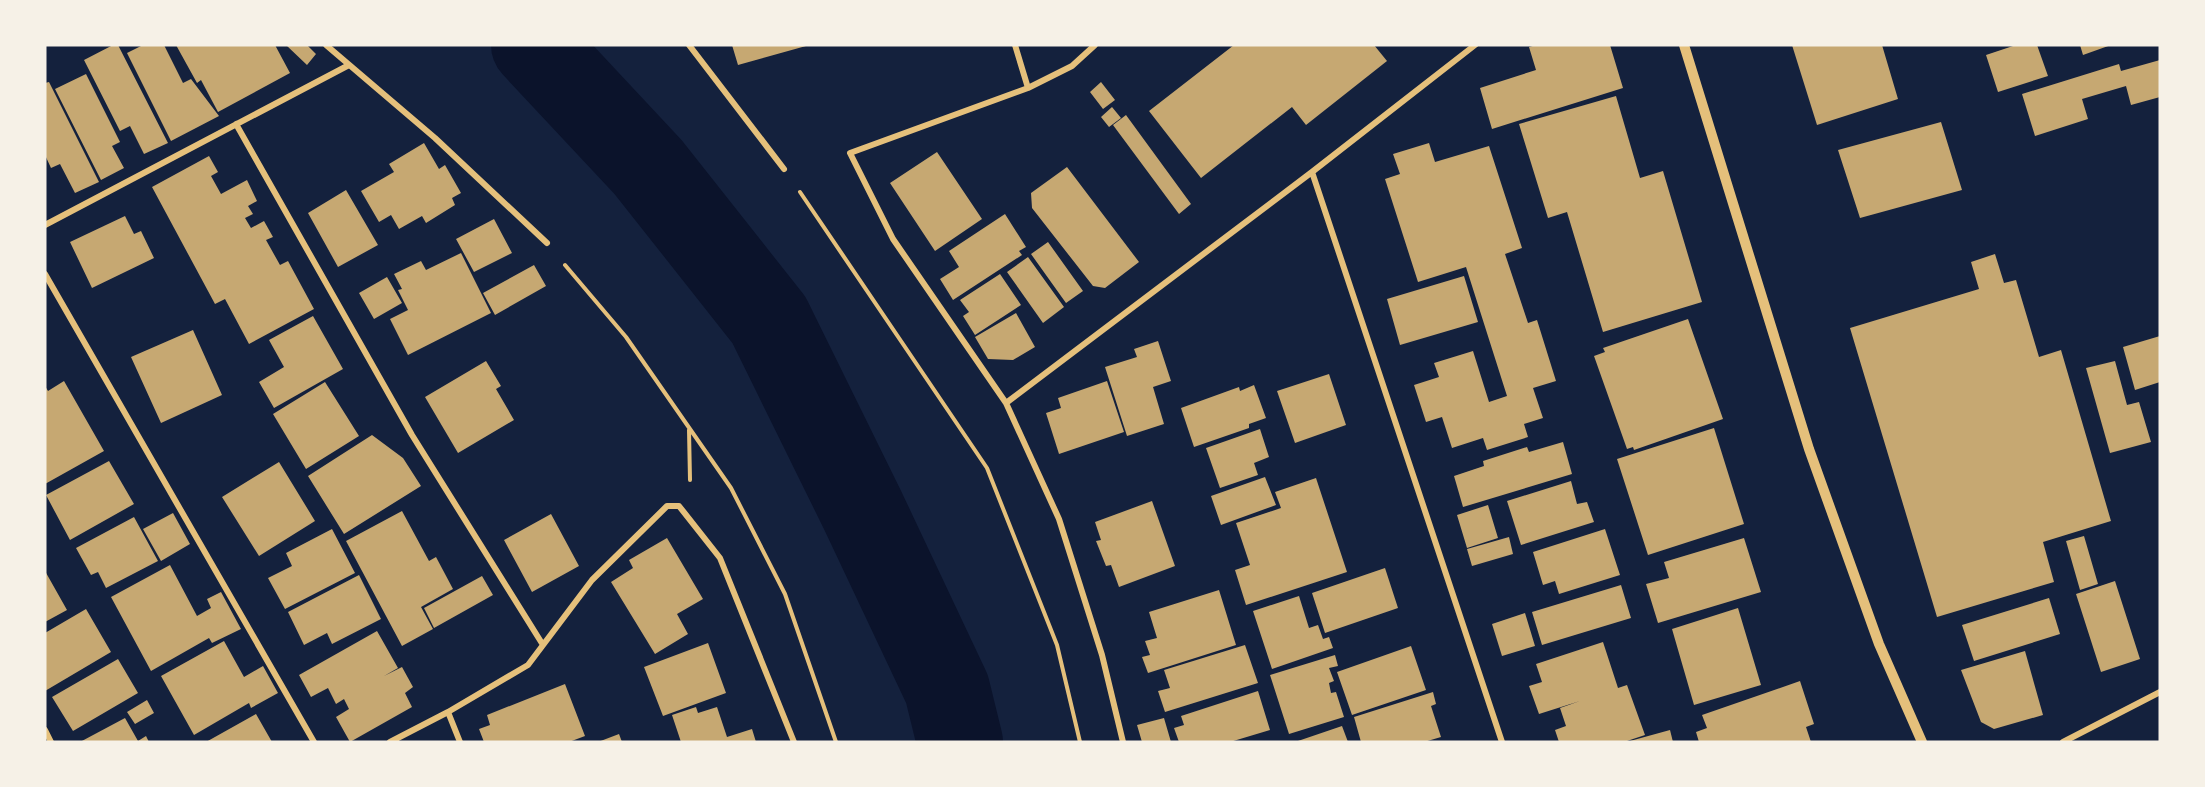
<svg xmlns="http://www.w3.org/2000/svg" width="2205" height="787" viewBox="0 0 2205 787" font-family="'PT Sans Narrow',sans-serif">
<style>
.lines{fill:none;stroke-linecap:round;stroke-linejoin:round}
.river{stroke:#0b132b;stroke-width:86}
.building{fill:#c6a872}
.path{stroke:#e5c07b;stroke-width:4}
.minor{stroke:#e5c07b;stroke-width:6}
.tertiary{stroke:#e5c07b;stroke-width:10}
</style>
<rect width="100%" height="100%" fill="#14213d"/>
<g class="lines">
<path class="river" d="M534,45L648,167L769,320L863,511L947,689L960,742"/>
</g>
<path class="building" d="M113,45H118L168,143L144,154L130,126L120,131L84,60Z
M143,45H164L183,83L191,79L219,116L171,141L127,53Z
M176,45H275L290,73L218,112L201,80L197,83Z
M286,45H307L316,54L307,65Z
M732,45H805L806,46L738,65Z
M1234,45H1374L1387,61L1306,125L1292,107L1201,178L1149,111Z
M1536,45H1610L1623,88L1492,129L1480,88L1536,70L1529,47Z
M1792,45H1882L1898,99L1817,125Z
M2016,45H2037L2048,76L1998,92L1986,55Z
M2080,45H2111L2083,55Z
M2160,60V97L2131,105L2126,86L2082,99L2088,119L2035,136L2022,94L2119,64L2121,71Z
M86,74L120,142L112,146L124,168L101,180L55,89Z
M49,82L99,182L75,193L60,164L51,168L45,155V83Z
M1101,82L1115,100L1103,109L1090,92Z
M1616,96L1640,178L1663,171L1702,302L1603,332L1567,212L1548,218L1519,124Z
M1112,107L1121,118L1109,127L1101,117Z
M1126,115L1191,204L1179,214L1113,125Z
M1941,122L1962,190L1860,218L1838,150Z
M424,143L439,169L445,165L461,193L452,198L455,205L426,223L422,216L399,229L391,215L379,222L361,191L394,172L389,164Z
M1429,143L1435,162L1489,146L1522,248L1505,254L1528,323L1537,320L1556,381L1533,388L1543,418L1524,424L1528,437L1487,450L1483,438L1452,448L1442,417L1426,422L1414,385L1439,377L1434,363L1473,351L1489,402L1507,396L1466,267L1418,282L1385,179L1400,174L1393,154Z
M937,152L982,219L935,251L890,183Z
M209,156L218,172L211,176L221,194L247,180L257,201L248,206L253,214L245,218L251,228L264,221L273,237L266,240L280,265L288,261L314,309L249,344L225,299L215,304L152,187Z
M1067,167L1139,262L1105,288L1093,286L1032,208L1031,193Z
M346,190L378,245L338,267L308,213Z
M1005,214L1026,247L1019,251L1022,255L953,300L940,279L959,267L949,251Z
M125,216L134,234L141,231L154,258L92,288L70,242Z
M494,219L512,253L474,272L456,239Z
M1048,242L1083,291L1066,303L1031,254Z
M461,253L491,313L408,355L390,319L408,310L398,290L402,289L394,274L421,261L426,270Z
M1995,254L2004,283L2016,280L2039,357L2061,350L2111,521L2043,542L2054,582L1937,617L1850,328L1979,289L1971,262Z
M1028,257L1064,307L1043,323L1007,272Z
M534,265L546,286L495,315L483,293Z
M1000,274L1021,305L975,335L963,316L969,312L960,300Z
M1464,276L1478,322L1400,345L1387,299Z
M387,277L402,303L374,319L359,293Z
M1016,313L1035,347L1013,360L988,359L975,337Z
M313,316L343,369L274,408L259,382L284,367L269,340Z
M1688,319L1723,419L1634,450L1633,447L1627,449L1594,356L1605,352L1603,348Z
M193,330L222,395L161,423L131,357Z
M2160,336V382L2135,390L2123,347Z
M1158,341L1171,381L1153,387L1164,424L1127,436L1105,367L1137,357L1134,349Z
M486,361L501,386L496,389L514,420L458,453L425,397Z
M2115,361L2127,405L2139,402L2151,442L2110,453L2086,368Z
M1329,374L1346,425L1295,443L1277,391Z
M64,381L104,451L45,484V386L48,391Z
M1107,381L1124,432L1059,454L1046,413L1061,408L1058,398Z
M325,382L359,436L306,469L273,414Z
M1254,385L1266,418L1249,424V428L1194,447L1181,408L1239,387L1240,391Z
M1714,428L1744,524L1648,555L1617,459Z
M1260,429L1269,457L1254,463L1258,475L1220,488L1206,448Z
M372,435L403,458L421,486L344,534L308,476Z
M1563,442L1572,474L1463,507L1454,476L1484,466L1483,461L1527,447L1529,452Z
M109,461L134,504L70,540L46,495Z
M279,462L315,521L259,556L222,497Z
M1265,477L1276,505L1221,525L1211,496Z
M1316,478L1347,572L1246,605L1235,570L1250,565L1236,523L1281,508L1275,492Z
M1571,481L1577,504L1587,502L1594,522L1521,545L1507,501Z
M1152,501L1175,566L1119,587L1111,565L1106,566L1096,541L1101,540L1095,522Z
M1488,505L1498,538L1467,548L1457,515Z
M402,511L429,561L436,557L453,589L421,607L433,629L402,646L346,541Z
M173,513L190,544L161,561L143,529Z
M551,514L579,566L532,592L504,540Z
M134,517L158,561L106,588L98,572L91,575L76,548Z
M332,529L355,573L285,609L268,578L292,566L286,553Z
M1605,529L1620,575L1559,594L1555,581L1543,585L1533,552Z
M2084,536L2098,584L2080,590L2066,541Z
M1509,537L1513,554L1472,566L1467,549Z
M667,538L703,599L677,614L688,634L655,654L611,582L633,568L629,560Z
M1744,538L1761,592L1658,623L1646,584L1669,578L1664,562Z
M170,565L197,616L211,608L207,599L221,592L241,629L212,643L209,638L151,671L111,597Z
M1385,568L1398,608L1325,633L1312,593Z
M45,571L67,610L45,622Z
M359,575L381,619L332,644L327,633L304,645L288,612Z
M482,576L493,595L434,628L424,608Z
M2115,581L2140,659L2101,672L2076,594Z
M1621,585L1631,618L1542,645L1532,612Z
M1219,590L1236,645L1148,673L1142,657L1150,655L1145,641L1157,638L1149,612Z
M1299,596L1309,628L1318,625L1323,639L1329,637L1333,648L1272,669L1253,611Z
M2049,598L2060,634L1974,661L1962,625Z
M1738,608L1761,685L1694,705L1672,629Z
M86,609L111,652L45,691V633Z
M1525,613L1535,646L1502,656L1492,624Z
M377,631L398,668L384,676L402,667L413,687L405,693L412,707L350,742L336,717L349,709L344,699L336,704L328,688L311,697L299,675Z
M224,641L244,677L263,666L278,693L251,708L249,703L194,735L161,676Z
M1603,642L1618,688L1627,685L1645,735L1624,742H1559L1555,730L1566,726L1560,708L1580,701L1539,714L1529,686L1542,682L1536,664Z
M708,643L726,693L663,716L644,667Z
M1245,645L1258,683L1165,712L1158,691L1170,688L1164,670Z
M1411,646L1426,690L1352,715L1337,672Z
M2025,651L2043,715L1994,729L1981,722L1961,670Z
M1335,655L1338,666L1329,668L1334,681L1329,683L1331,693L1336,692L1344,717L1289,734L1270,675Z
M118,659L138,693L73,731L52,697Z
M1800,681L1814,724L1806,727L1811,742H1699L1696,732L1707,728L1702,715Z
M565,684L585,736L569,742H484L479,729L490,725L487,715Z
M1258,691L1270,730L1230,742H1179L1174,728L1184,725L1181,716Z
M1433,692L1436,704L1431,706L1441,737L1424,742H1361L1354,717Z
M147,700L154,713L135,724L127,712Z
M696,707L698,713L717,707L727,737L752,729L756,742H681L672,715Z
M256,714L272,742H206Z
M125,718L138,741L146,736L149,742H80Z
M1164,718L1171,742H1142L1137,725Z
M1342,726L1348,742H1295Z
M1670,730L1673,742H1630V741Z
M619,734L622,742H598Z"/>
<g class="lines">
<path class="path" d="M800,192L987,468L1057,645L1080,742
M565,265L626,337L731,488L785,594L836,742
M689,430L690,480"/>
<path class="minor" d="M326,45L435,138L547,243
M689,45L784,169
M1015,45L1028,88L1072,66L1095,45
M1028,88L850,153L893,239L1006,403L1312,172L1475,45
M236,124L412,435L543,645
M1312,172L1502,742
M45,225L349,65
M45,274L314,742
M1006,403L1059,519L1102,655L1123,742
M448,712L460,742
M45,730L51,742
M390,742L448,712L528,665L592,580L667,506H679L720,558L794,742
M2063,742L2160,692"/>
<path class="tertiary" d="M1684,45L1809,449L1879,644L1922,742"/>
</g>
<rect width="2205" height="787" fill="none" stroke="#f6f1e7" stroke-width="93"/>
</svg>
